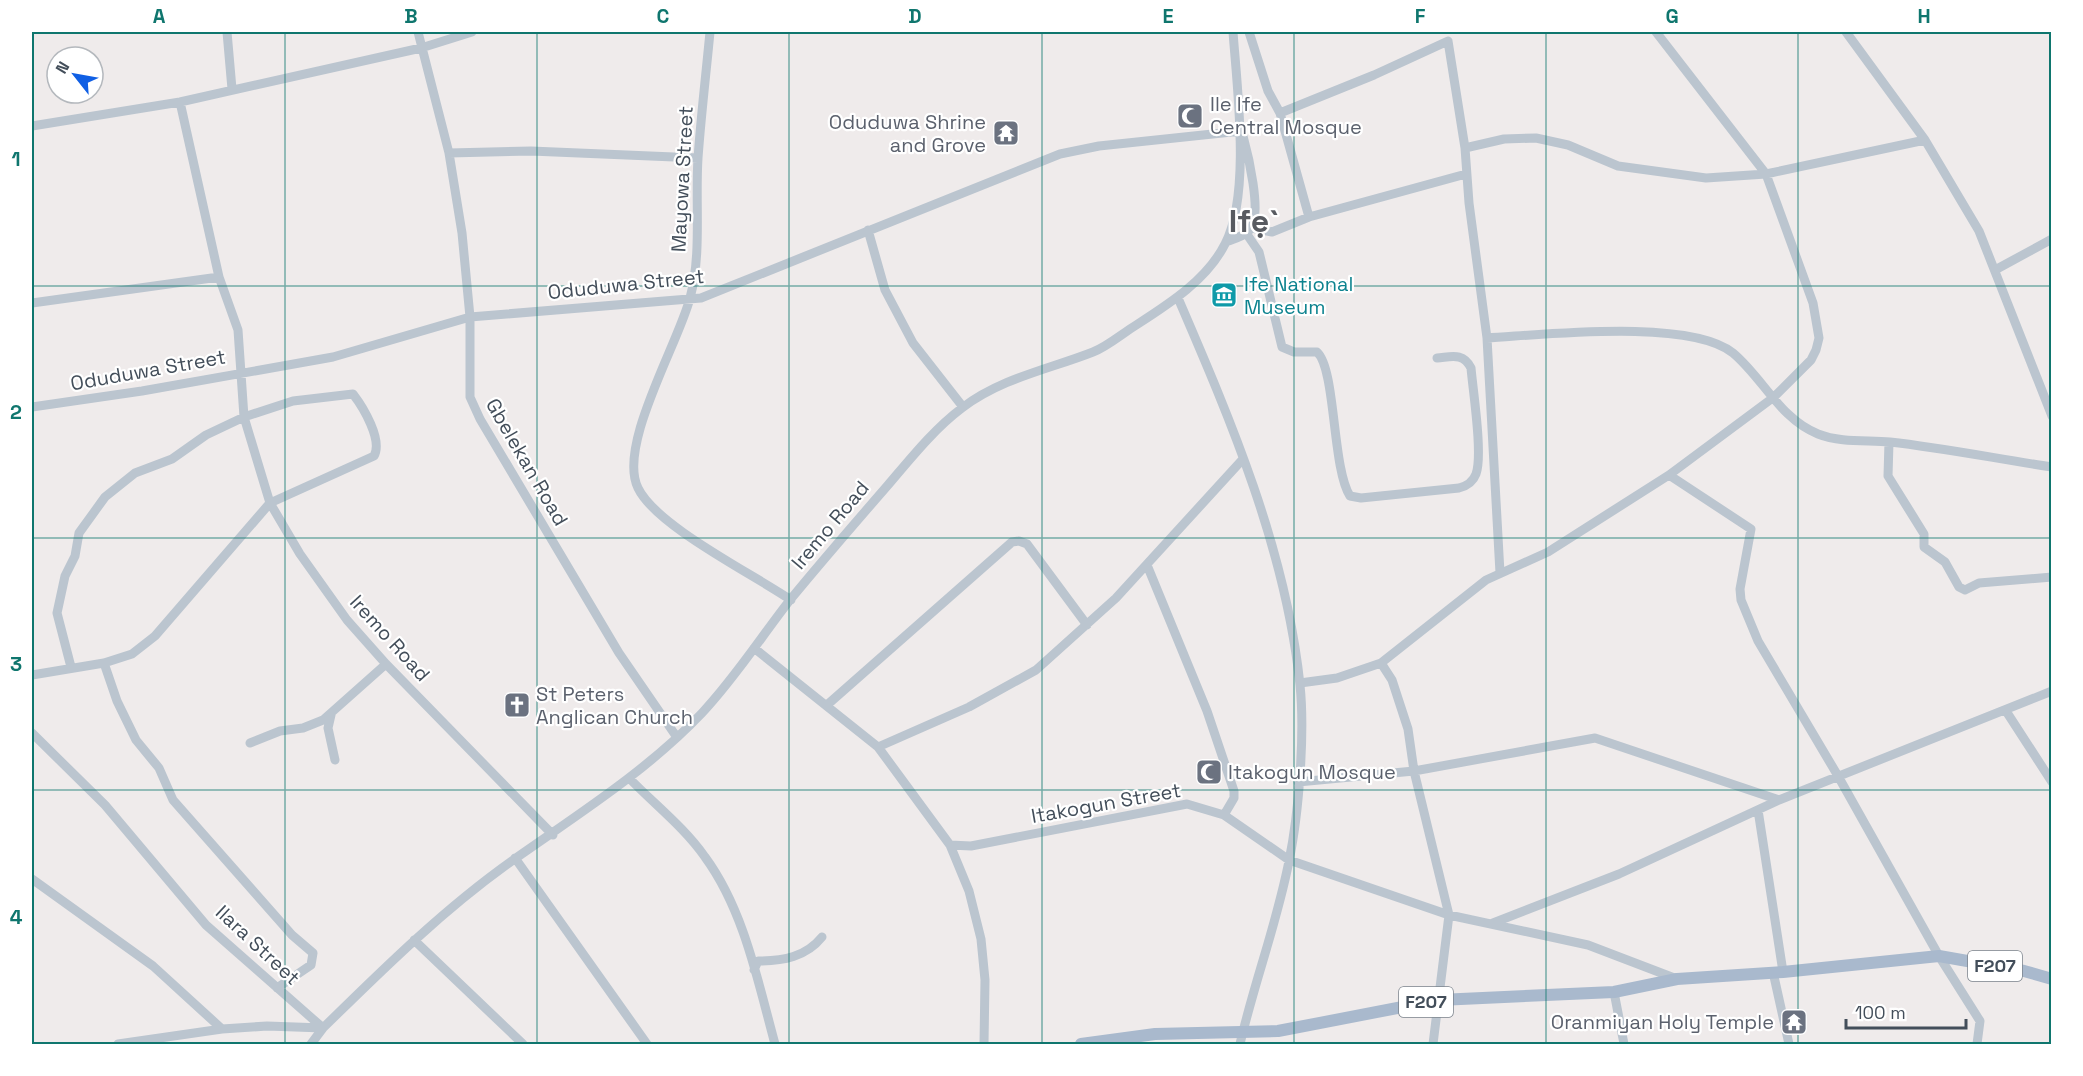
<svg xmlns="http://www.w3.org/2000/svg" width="2083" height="1076" viewBox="0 0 2083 1076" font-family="'Space Grotesk',sans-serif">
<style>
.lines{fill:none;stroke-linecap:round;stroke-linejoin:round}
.minor{stroke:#bbc5cf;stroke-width:9}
.major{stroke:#a9b9cd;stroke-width:12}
.grid{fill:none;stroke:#0f766e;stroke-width:1.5;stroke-opacity:0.55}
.labels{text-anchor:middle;stroke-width:4.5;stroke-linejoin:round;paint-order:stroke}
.shield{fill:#fff;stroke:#7b838c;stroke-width:1.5}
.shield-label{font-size:18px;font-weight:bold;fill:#434e5a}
.worship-label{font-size:20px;fill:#5b616d;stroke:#fff;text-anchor:start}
.street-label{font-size:20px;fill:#434e5a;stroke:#fff}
.culture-label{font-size:20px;fill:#0d838f;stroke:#fff;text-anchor:start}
.town-label{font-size:32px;font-weight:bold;fill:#585b61;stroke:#fff}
.neatline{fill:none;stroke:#0f766e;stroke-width:2}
.grid-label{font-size:20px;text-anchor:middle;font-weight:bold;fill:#0f766e}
</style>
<rect width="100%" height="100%" fill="#efebeb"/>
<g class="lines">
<path class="minor" d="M227,32L232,89
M418,32L449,153L462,233L470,317V397L480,419L619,653L676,736
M710,32C706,74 701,116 698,158C695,204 702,254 690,298C679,342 617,446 638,488C656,526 753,574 791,600
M1249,32L1268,91L1280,113L1309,217L1466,174
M1846,32L1925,140L1979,231L2052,416
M180,102L219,277L238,330L244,417L270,503L300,554L347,620L386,664L553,835
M1280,113L1374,75L1448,41L1465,148L1469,203L1487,338L1500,573
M32,126L180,102L421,48L472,32
M1465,148L1504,139L1536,138L1568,145L1618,166L1706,178L1766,174L1925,140
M449,153L531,151L698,158
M1252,228L1272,232L1309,217
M868,230L885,290L913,343L963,407
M1246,233L1259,252L1282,347L1294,352H1317C1336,369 1332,468 1350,496L1361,498L1459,488C1467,486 1473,482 1476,474C1483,455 1473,391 1471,368C1463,352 1451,357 1437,358
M1226,242C1234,239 1246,236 1251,228C1262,213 1248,154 1243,136
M1995,270L2052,239
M1178,298C1231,421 1286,550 1300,685C1305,733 1299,813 1289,861C1277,923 1254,983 1240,1044
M32,303L219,277
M1487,338C1542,335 1690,318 1733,353C1763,378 1780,419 1818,434C1841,443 1866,440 1890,442C1944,448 1998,459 2052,467
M32,407L142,391L333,357L470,317L701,298L1060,154L1099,146L1241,131
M1889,442L1888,476L1924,534V547L1945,562L1959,587L1965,590L1979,583L2052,577
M1669,475L1751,529L1740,589L1741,600L1758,641L1838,776L1939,956L1980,1021L1977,1044
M1147,565L1207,711L1234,791V798L1224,815
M754,648L878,747L950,845L969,891L981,939L985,980L984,1044
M104,663L117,701L136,740L159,768L173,800L292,935L313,953L311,965L277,988
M1381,663L1392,680L1408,729L1414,771L1449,915L1433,1044
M32,675L104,663L132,654L155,636L270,503L374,456C383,440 363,407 353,394L293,401L244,417L206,435L172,459L135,473L105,497L79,533L75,556L65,576L57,613L71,667
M1300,683L1337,678L1381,663L1486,580L1548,552L1669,475L1774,397L1811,360L1816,350L1819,338L1813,303L1766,174L1656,32
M827,705L1012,542L1019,541L1027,544L1087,625
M2006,711L2052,782
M331,715L328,728L335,760
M32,733L105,805L206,925L323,1028L267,1026L222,1029L118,1044
M250,743L280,731L303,728L323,720L386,664
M878,747L969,707L1036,670L1116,598L1243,459
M629,778C654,804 684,827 705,857C744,910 758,982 775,1044
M1298,782L1414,771L1595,738L1779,800
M1758,810L1783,972
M950,845L971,846L1187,804L1224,815L1289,860L1449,915L1588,945L1677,979
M515,858L647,1044
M32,879L153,966L222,1029
M1493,923L1619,874L1779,800L2052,691
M414,940L523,1044
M754,970L758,961C783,961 806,957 822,937
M1773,972L1789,1044
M1614,992L1624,1044
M311,1044L323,1028C384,968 446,907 516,858C580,813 648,770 702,713C735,678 761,637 790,600C822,561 855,523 888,485C911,458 934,429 962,408C1001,378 1050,369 1093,352C1106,347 1118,337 1130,329C1164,307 1206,282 1225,244C1251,195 1237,87 1233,32"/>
<path class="major" d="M1081,1044L1155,1034L1278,1031L1439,1000L1614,992L1677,979L1783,972L1939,956L2024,971L2052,979"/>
</g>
<path class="grid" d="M285,32V1044M537,32V1044M789,32V1044M1042,32V1044M1294,32V1044M1546,32V1044M1798,32V1044M32,286H2052M32,538H2052M32,790H2052"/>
<defs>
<symbol id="mosque-square" viewBox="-11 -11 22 22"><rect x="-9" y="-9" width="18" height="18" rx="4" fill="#6b7280" stroke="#fff"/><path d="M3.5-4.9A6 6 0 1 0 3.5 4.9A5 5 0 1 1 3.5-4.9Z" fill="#fff"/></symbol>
<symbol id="temple-square" viewBox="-11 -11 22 22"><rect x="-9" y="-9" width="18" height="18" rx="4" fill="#6b7280" stroke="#fff"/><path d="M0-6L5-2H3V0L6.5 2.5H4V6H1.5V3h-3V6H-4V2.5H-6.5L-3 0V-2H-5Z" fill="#fff"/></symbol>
<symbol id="museum-square" viewBox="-11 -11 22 22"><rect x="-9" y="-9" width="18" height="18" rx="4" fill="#0f9aa8" stroke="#fff"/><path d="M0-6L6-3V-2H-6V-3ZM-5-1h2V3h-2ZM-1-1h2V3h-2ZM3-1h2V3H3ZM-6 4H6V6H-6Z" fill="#fff"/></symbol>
<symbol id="church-square" viewBox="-11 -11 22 22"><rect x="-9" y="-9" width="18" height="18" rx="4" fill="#6b7280" stroke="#fff"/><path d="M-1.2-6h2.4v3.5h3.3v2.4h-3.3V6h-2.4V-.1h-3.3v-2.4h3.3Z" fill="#fff"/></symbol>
</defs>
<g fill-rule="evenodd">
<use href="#mosque-square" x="1175" y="101" width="30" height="30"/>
<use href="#temple-square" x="991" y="118" width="30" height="30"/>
<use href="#museum-square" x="1209" y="280" width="30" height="30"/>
<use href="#church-square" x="502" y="690" width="30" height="30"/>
<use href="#mosque-square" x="1194" y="757" width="30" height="30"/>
<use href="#temple-square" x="1779" y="1007" width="30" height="30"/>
</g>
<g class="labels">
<g class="shield">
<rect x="1968" y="951" width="54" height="30" rx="4.5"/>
<rect x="1399" y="987" width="54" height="30" rx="4.5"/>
</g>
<g class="shield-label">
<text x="1995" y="972">F207</text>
<text x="1426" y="1008">F207</text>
</g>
<g class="worship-label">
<text x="1210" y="111">Ile Ife<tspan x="1210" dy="23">Central Mosque</tspan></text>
<text x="986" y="129" text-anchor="end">Oduduwa Shrine<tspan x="986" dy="23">and Grove</tspan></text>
<text x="536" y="701">St Peters<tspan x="536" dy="23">Anglican Church</tspan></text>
<text x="1228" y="779">Itakogun Mosque</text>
<text x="1774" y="1029" text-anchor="end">Oranmiyan Holy Temple</text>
</g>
<g class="street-label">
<text transform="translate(682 179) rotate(-87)" y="7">Mayowa Street</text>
<text transform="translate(626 284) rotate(-6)" y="7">Oduduwa Street</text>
<text transform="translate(148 370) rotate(-10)" y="7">Oduduwa Street</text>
<text transform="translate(527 462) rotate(60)" y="7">Gbelekan Road</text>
<text transform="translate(830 525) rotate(-50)" y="7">Iremo Road</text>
<text transform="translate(390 638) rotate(48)" y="7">Iremo Road</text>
<text transform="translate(1106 803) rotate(-10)" y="7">Itakogun Street</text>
<text transform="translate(258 945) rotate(43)" y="7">Ilara Street</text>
</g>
<g class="culture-label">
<text x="1244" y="291">Ife National<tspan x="1244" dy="23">Museum</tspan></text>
</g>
<g class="town-label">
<text x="1249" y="232">Ifẹ̀</text>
</g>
</g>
<rect width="2083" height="1076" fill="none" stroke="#ffffff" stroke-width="66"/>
<g transform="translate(75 75) rotate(301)"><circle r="28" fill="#ffffff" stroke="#b4b8bd" stroke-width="1.5"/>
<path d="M0-4.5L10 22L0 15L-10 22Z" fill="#105fe4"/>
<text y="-9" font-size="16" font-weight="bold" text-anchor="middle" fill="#434e5a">N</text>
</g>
<path d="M1846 1019v9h120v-9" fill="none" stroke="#434e5a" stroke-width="3"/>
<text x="1855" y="1019" font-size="18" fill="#434e5a" stroke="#ffffff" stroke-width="4.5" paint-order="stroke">100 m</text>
<rect x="33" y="33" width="2017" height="1010" class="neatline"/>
<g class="grid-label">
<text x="159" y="23">A</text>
<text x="411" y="23">B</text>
<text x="663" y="23">C</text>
<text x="915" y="23">D</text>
<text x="1168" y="23">E</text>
<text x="1420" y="23">F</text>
<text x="1672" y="23">G</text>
<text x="1924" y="23">H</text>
<text x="16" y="166">1</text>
<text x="16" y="419">2</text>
<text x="16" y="671">3</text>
<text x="16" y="924">4</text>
</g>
</svg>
